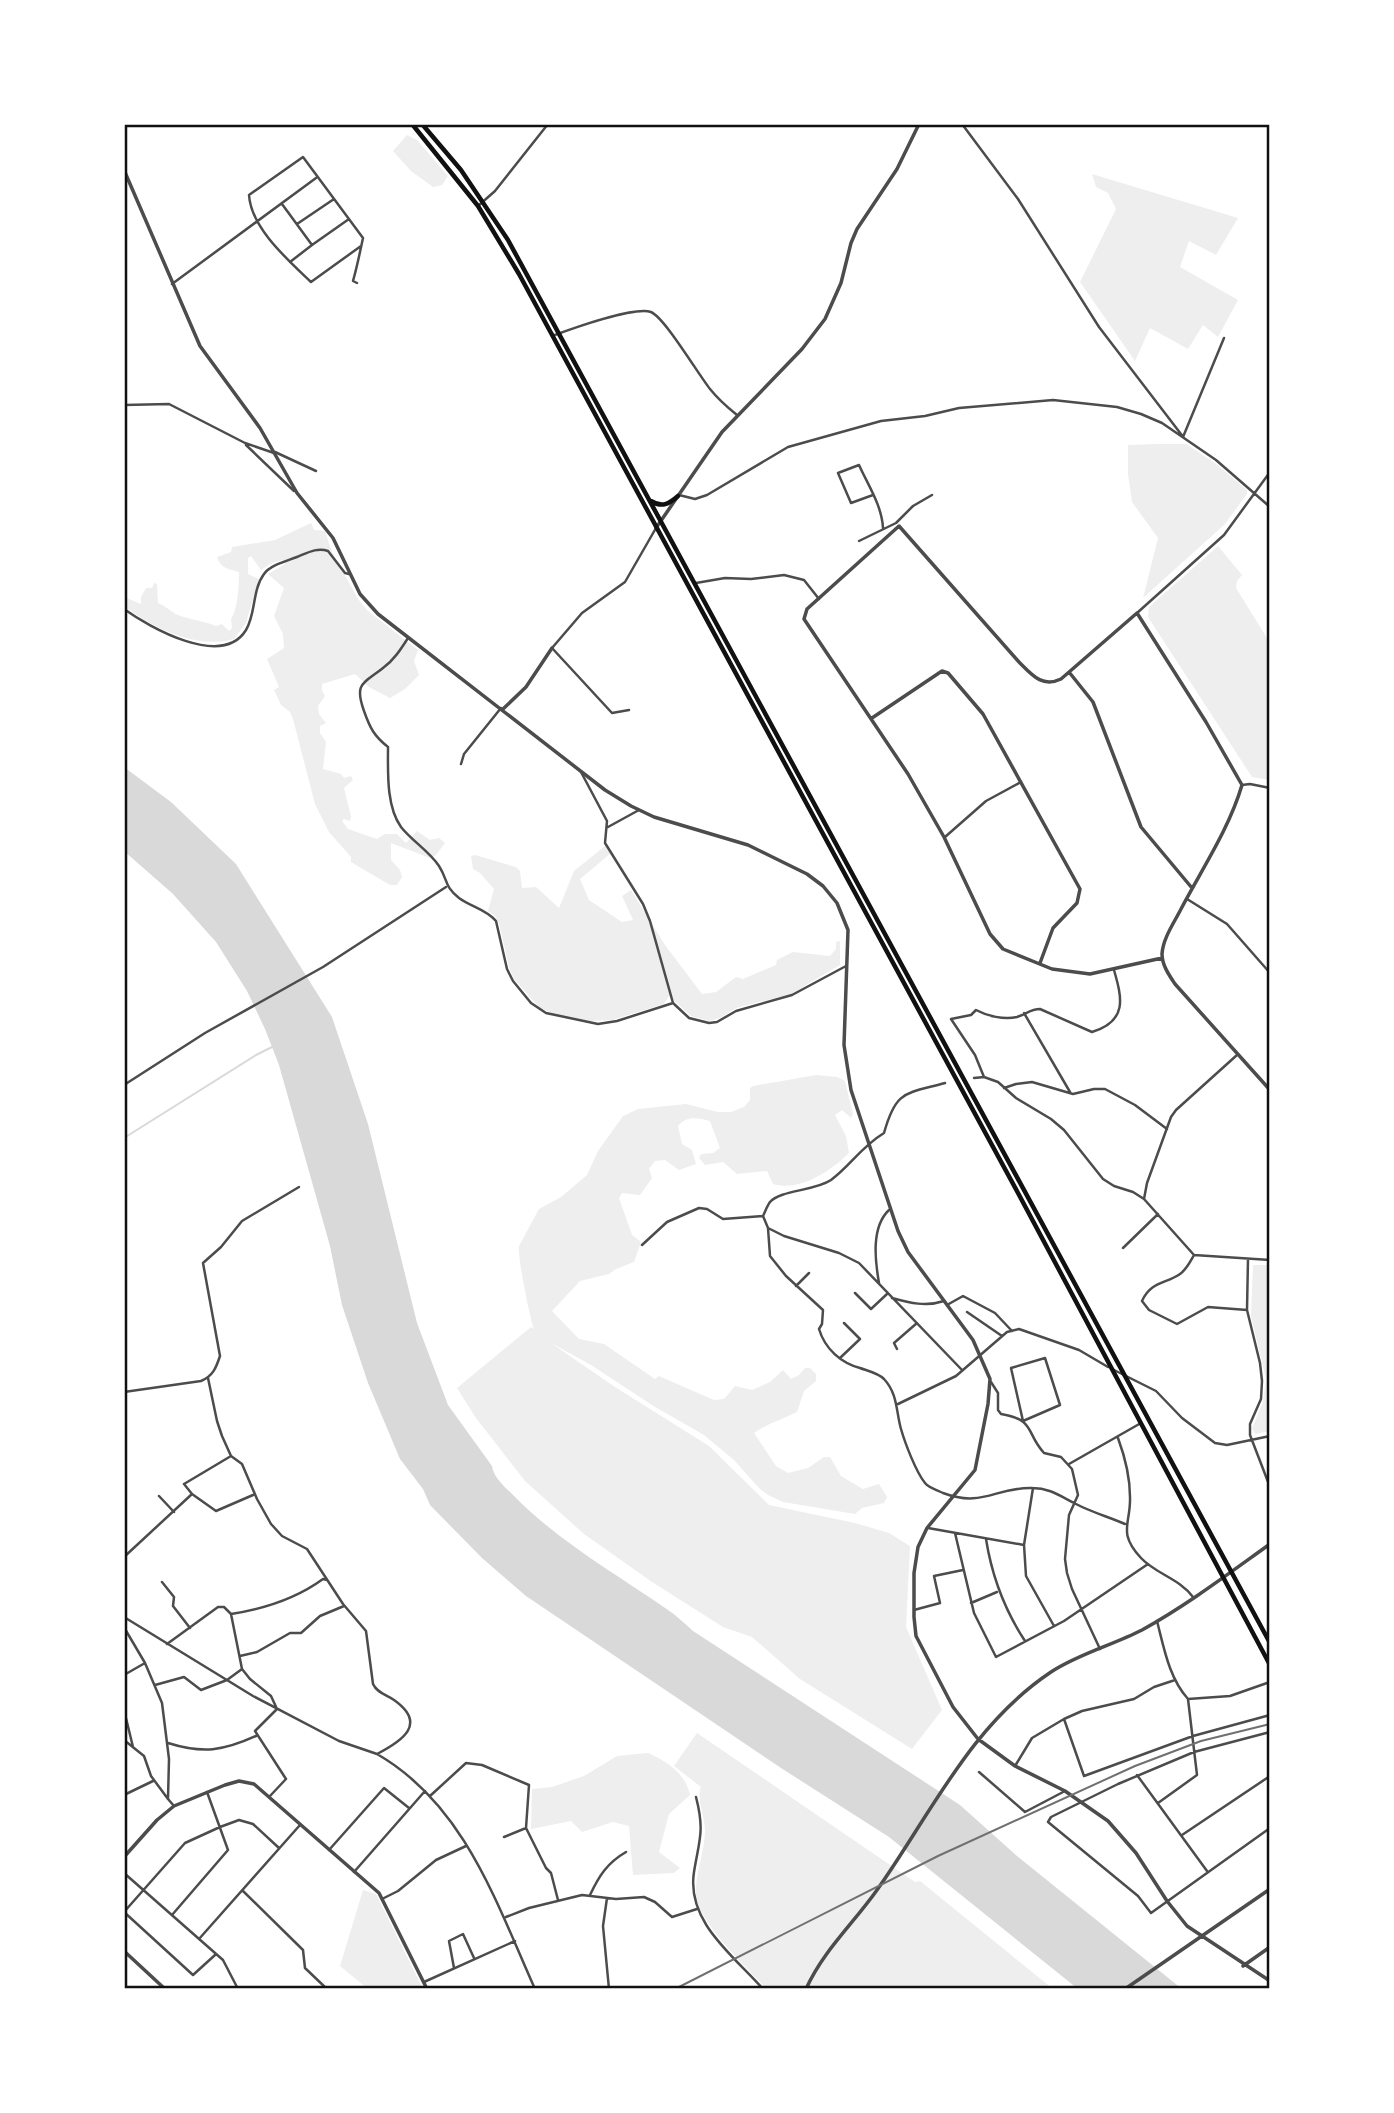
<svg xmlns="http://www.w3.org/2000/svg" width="1394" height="2113" viewBox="0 0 1394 2113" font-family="Quicksand,sans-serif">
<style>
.green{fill:#eee}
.water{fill:#d9d9d9}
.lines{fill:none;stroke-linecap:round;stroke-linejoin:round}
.stream{stroke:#d9d9d9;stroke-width:2}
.minor{stroke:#4c4c4c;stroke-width:2.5}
.tertiary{stroke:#4c4c4c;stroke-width:3.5}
.trunk{stroke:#111;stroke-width:4.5}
.rail{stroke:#707070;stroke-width:2}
.neatline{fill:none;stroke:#111;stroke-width:2.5}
</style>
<rect width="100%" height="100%" fill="#fff"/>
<path class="green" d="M407,135L417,140L448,176L442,185L433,187L411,171L393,151Z
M1092,174L1238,218L1216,255L1189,241L1180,267L1238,300L1218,337L1203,325L1188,349L1150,328L1135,361L1080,282L1116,209L1108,193L1096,187Z
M1156,444H1186L1215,463L1247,490V494L1225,524L1143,598L1158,538L1132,502L1128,474V445Z
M311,523L314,530L325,531L332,552L358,599L367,610L418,650L414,661L419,675L405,689L390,698L369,687L355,674L322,684V690L325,696L318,706L319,714L326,723L320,726V733L326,742L323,769L341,774L344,778L351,776L353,780L344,788L351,817L350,821L344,819L342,821L348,829L377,839L385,834H397L406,843L417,831L430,840L439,838L445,843L436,855L430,858L391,843V860L400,870L402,877L397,885H390L351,862V857L329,832L315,804L293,719L290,712L281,705L274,690L279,687L267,659L284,648L283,634L274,616L284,588L268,574L285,564L282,560L270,564L261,570L251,556L248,558V574L259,579L246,623L234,639C205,647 175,637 148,622C140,618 133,611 124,607V597L141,604V597L146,588H152L154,583L157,584L158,603C165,606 168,609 174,613C182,618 204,621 216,626L222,624L229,631L232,628L231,619C238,609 239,584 239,572C229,569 221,569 217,557L231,552L232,547L275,540Z
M1218,546L1242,575L1237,581L1236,588L1270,643V780L1252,777L1148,617L1149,607Z
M605,846L610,854L580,879L589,900L622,922L633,920L622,896L631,890L665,945L702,994L716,992L736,977L743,979L776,965L777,960L793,952L830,956L836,949V942L840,941V965L791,994L736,1008L720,1018L709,1021L691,1016L669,996L664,1004L612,1020L590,1021L557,1015L540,1008L514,979L509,967L499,923L495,916L488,911L494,889L480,873L473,869L471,856L475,855L516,867L520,871L522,888L536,887L559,908L574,871Z
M816,1075L837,1077L845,1081L853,1114L851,1118L842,1110L835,1115L846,1136L849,1153C831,1171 800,1192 773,1184L767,1171L737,1174L723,1162L705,1165L699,1158L701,1154L713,1153L720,1148L710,1121C698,1118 687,1115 678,1126L682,1144L692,1150L696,1164L679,1170L665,1160L655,1161L649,1169L652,1178L640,1195L622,1193L619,1198L632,1235L641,1242L634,1262L616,1269L609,1274L580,1281L552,1311L579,1339L604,1344L655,1379L659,1376L714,1400L724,1399L735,1386L752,1390L770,1382L783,1370L791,1379L799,1375L805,1368H810L816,1374V1381L804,1391L797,1412C783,1419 768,1423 754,1433L776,1466L788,1473L808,1468L824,1457H830L841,1476L863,1489L879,1484L887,1497L884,1503L862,1508L855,1514L783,1502L768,1495L759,1488L734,1460L704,1435L655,1407L591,1365L551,1343L615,1387L709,1446L769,1505L855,1523L889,1533L910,1546L906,1627L942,1710L912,1749L800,1679L752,1637L723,1627L652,1582L584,1534L525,1481L476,1418L457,1388L531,1327L534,1329C530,1319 517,1254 519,1246L539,1209L561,1197L587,1175L598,1151L623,1116L638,1109L686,1104L718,1112H731L744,1107L750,1100V1088L753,1086Z
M1253,1265H1270V1431L1256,1434L1252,1429L1263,1401L1266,1379L1251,1316Z
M697,1733L915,1882L920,1881L1053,1989H766C748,1968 697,1922 696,1894C695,1872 705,1852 705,1830C705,1816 696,1799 701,1787L674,1766Z
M648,1753C668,1762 685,1773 690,1795L669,1814L659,1852L680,1868L674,1873L633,1875L629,1826L613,1822L582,1832L571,1821L531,1829L532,1789L552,1787L584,1776L617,1756Z
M363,1890L376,1894L423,1989H368L340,1966Z"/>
<path class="water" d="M124,767L171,802L236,864L332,1017L368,1124L417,1323L448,1405L492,1466C493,1477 505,1487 513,1495C559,1542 615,1573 668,1610C677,1616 685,1624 693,1631L960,1805L1017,1856L1182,1989H1078L889,1837L781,1768L526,1596L482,1558L430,1505L423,1489L400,1459L368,1383L342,1305L330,1246L279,1065L265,1029L247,991L216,942L173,894L124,851Z"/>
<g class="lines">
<path class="stream" d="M124,1138L256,1055L272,1047"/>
<path class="minor" d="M962,124L1018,199L1099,327L1184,438
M282,204L312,245L290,262
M478,206L495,191L548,124
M297,224L334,199
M312,245L349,219
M357,283L353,281C357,267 360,252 363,238L303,157L249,195C251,228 288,260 311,282L361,246
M172,284L316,178
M552,336C571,329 635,306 651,312C665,318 698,374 710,389C718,399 727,407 737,415
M124,405L169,404L245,443L274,453
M1183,437L1224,338
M246,445L294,491
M275,452L316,471
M679,495L695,499L707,495L788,447L881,421L925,416L959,408L1053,400L1117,407L1141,414L1162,423L1216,460L1270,507
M873,495L851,503L838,473L859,465C868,485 882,506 883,528
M859,541L896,523L913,506L932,495
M696,583L725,578L751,579L784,575L804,580L819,599
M124,609C149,627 222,669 246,630C256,614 252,590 264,574C270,565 287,561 297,557C307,553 317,547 328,551L345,573L349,574
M1137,613L1224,535L1270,472
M408,638C401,649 394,660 383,668C363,684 354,683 364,711C370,728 374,736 388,747C388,771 386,806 401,827C412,841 429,851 439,866C448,880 444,886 459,898C471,907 486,909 496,921L507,969L513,981L531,1003L546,1013L598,1024L617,1021L673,1003
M629,710L612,713L552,648L582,613L625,582L656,528
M461,764L464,754L501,708
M581,772L607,821L605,843L643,904L650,921L673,1003L689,1018L709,1023L717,1022L736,1011L792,995L846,966
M1242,785L1250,784L1270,788
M608,827L639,810
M945,837L986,801L1021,782
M1187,899L1227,924L1270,973
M1024,1013L1070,1092
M984,1077L975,1055L951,1019L971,1015L976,1010C987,1016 1004,1020 1017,1017C1026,1014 1031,1009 1040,1009L1092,1032C1128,1021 1122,998 1114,970
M974,1078L984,1077L998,1082L1016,1098L1051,1119L1064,1130L1103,1179L1114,1186L1133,1192L1144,1199L1194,1255L1270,1260
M124,1085L205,1033L323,967L446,887
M1004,1088L1016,1084L1032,1082L1073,1094L1094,1089H1105L1135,1105L1167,1129
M1269,1121H1270
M1144,1199L1147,1183L1171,1117L1176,1110L1237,1055
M763,1216L768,1228L784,1236L839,1253L859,1263L962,1370
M763,1216C765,1212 767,1206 770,1202C780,1190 815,1191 831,1180C851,1165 861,1147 884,1133C896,1090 905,1094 945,1083
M768,1228L770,1256L786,1276L823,1310L822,1324L819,1329C825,1349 841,1363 860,1368C868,1371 878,1373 884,1379C898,1394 896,1412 901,1429C905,1443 916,1472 925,1483C929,1488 937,1490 943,1493C983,1508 995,1487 1032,1488C1050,1488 1060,1496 1076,1504C1091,1512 1109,1517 1125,1524
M642,1245L667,1222L699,1208L707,1209L723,1219L763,1216
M1123,1248L1158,1214
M1194,1255C1190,1262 1187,1269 1180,1274C1166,1284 1151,1281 1142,1301L1149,1310L1177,1324L1208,1307L1247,1310
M1248,1259L1247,1310L1260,1363L1262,1381L1261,1399L1250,1424V1435L1270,1487
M879,1283C875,1260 871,1227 889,1210
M796,1286L809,1273
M855,1293L871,1309L887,1294
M892,1298C910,1303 926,1307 944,1301
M947,1305L963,1296L995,1313L1012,1331
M967,1312L1002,1336
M897,1349L894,1343L917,1323
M840,1358L860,1339L844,1323
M1045,1358L1060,1405L1023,1421L1011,1368Z
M1114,1370L1156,1391L1182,1418L1215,1443L1227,1445L1270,1436
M991,1382L998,1393V1410L1001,1414C1036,1420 1025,1432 1044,1453L1061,1457L1072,1469L1078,1495L1069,1515L1065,1559L1067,1573L1072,1589L1100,1649
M124,1392L201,1381C213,1376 216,1368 220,1356L203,1263L221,1247L242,1221L299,1187
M898,1404L956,1376L1007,1332L1019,1329L1079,1350L1108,1367
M1118,1438C1125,1457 1130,1476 1130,1497C1131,1524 1117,1532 1141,1558C1156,1574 1180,1579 1193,1597
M1069,1464L1141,1423
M1033,1488L1024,1545L1026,1576L1054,1626
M192,1494L216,1511L253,1495
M159,1496L174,1512
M928,1528L1024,1545
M955,1533L974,1613L996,1657L1064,1621L1148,1564
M986,1539C992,1577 1004,1609 1025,1641
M124,1557L192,1494L184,1484L231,1456
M162,1582L174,1597L173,1606L190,1628
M971,1603L997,1592
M914,1610L940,1603L934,1576L963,1570
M231,1614L242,1669L250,1679L271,1696L277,1709
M124,1617L253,1696L339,1741L377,1754C402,1741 428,1724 394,1700C387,1695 377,1693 373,1684L366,1631L343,1604L307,1549L282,1536L271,1524L257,1499L242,1464L231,1456L222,1436L217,1421L208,1378
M1157,1621C1164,1648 1169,1678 1188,1699L1197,1775L1158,1803
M125,1629L145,1663L162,1703L169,1759L168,1799L174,1806
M167,1644L218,1607H224L231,1614C263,1609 297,1598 323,1579L327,1580
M240,1656L257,1652L290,1633H301L320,1616L344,1606
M124,1675L145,1663
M155,1685L184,1677L201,1690L227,1680L242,1669
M1188,1699L1230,1696L1267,1683
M124,1710L133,1747
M1064,1719L1084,1776L1193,1736L1270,1715
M1270,1732L1194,1752L1118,1784L1051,1817L1048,1822L1138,1896L1151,1913L1270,1828
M124,1740L144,1756L151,1776L168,1799
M168,1743C203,1754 223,1751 256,1736
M377,1754C464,1804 496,1902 535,1989
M1015,1766L1032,1738L1064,1719L1082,1711L1134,1699L1154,1687L1175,1680
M979,1772L1025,1812L1065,1791
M1137,1775L1207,1871
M124,1795L153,1781
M270,1796L286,1779L255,1731L277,1709
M430,1796L466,1763L482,1765L529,1785L526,1828L546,1868L551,1873L558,1900
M696,1797C705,1832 699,1840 694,1872C686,1922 734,1956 763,1989
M1182,1835L1270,1776
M504,1837L526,1828
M329,1850L384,1788L409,1808
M354,1872L425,1791
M124,1873L223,1960L238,1989
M243,1891L303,1950L305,1968L327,1989
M590,1895C599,1876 607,1863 626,1852
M607,1898L603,1926L609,1989
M382,1899L398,1891L436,1860L466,1846
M124,1912L185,1843L220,1827L239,1820L253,1824L279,1848
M124,1912L193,1975L215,1955
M172,1915L228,1850L207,1792
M506,1917L529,1908L582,1895L616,1899L644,1897L655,1902L672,1917L697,1909
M199,1939L300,1825
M454,1968L449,1941L463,1934L474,1958
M424,1982L515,1941"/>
<path class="tertiary" d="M124,170L200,346L260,428L297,493L333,538L360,594L378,614L605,790L631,806L654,817L748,845L807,874L823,886L837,903L848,930L844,1045L851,1090L898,1231L908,1252L973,1340L990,1379L988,1404L975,1470L927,1528L918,1547L914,1573V1617L916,1636L953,1707L978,1739L1015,1766L1065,1791L1108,1821L1136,1853L1167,1901L1187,1926L1270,1981
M656,528L722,432L802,349L825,319L841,283L851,243L857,229L897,169L919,124
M1069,672L1093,702L1141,827L1192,888
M503,709L526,687L552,648
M872,718L942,671L948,673L983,714L1080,889L1077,903L1053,928L1040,963
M1162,958L1090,974L1052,969L1003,949L990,934L944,837L908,774L804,619L807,609L899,526L1019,662C1032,675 1042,688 1061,679L1137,613L1206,722L1242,785C1229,829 1202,869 1181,909C1174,923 1163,938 1162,954C1162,965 1169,975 1175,984L1270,1090
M124,1626L125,1629
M124,1857L157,1820L174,1806L225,1785L239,1781L254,1784L379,1893L427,1989
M124,1951L165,1989
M1243,1966L1270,1947
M806,1989C823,1951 853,1924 877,1890C931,1814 970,1726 1051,1672C1078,1654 1113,1645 1142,1630C1187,1605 1228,1574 1270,1544
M1125,1989L1270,1889"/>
<path class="trunk" d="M412,124L478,206L519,274L1018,1193L1270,1665
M422,124L461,170L508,240L1270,1643
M651,501C662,508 669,504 678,496"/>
<path class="rail" d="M675,1989L938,1856L1135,1766L1201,1741L1270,1724"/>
</g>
<rect width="1394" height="2113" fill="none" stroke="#ffffff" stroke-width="252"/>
<rect x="126" y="126" width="1142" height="1861" class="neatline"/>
</svg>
